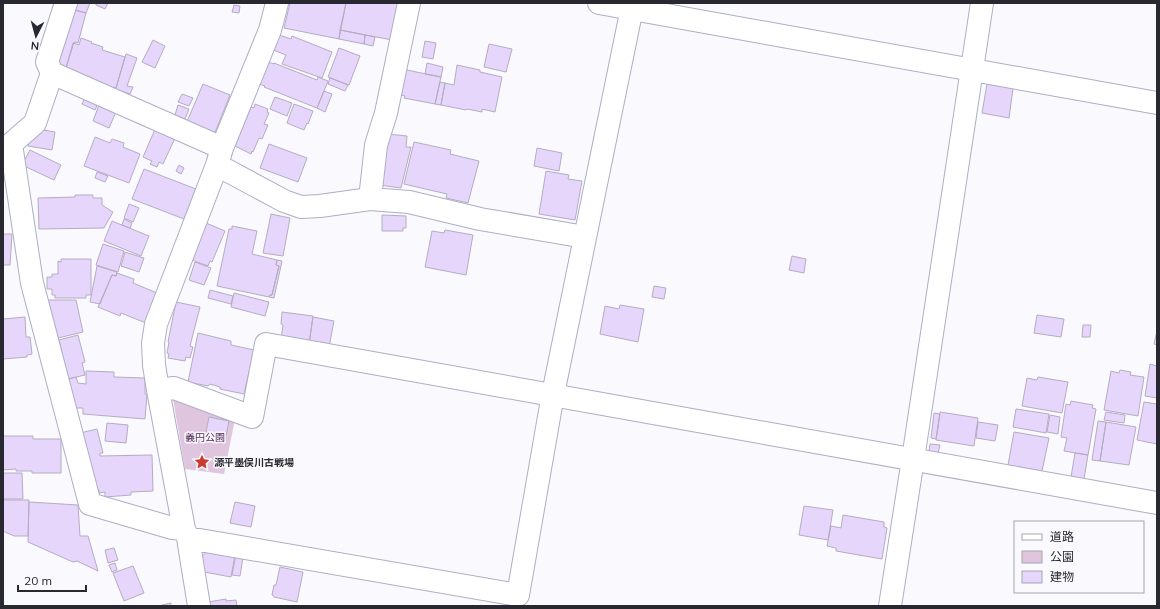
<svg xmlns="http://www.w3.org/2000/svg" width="1160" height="609" viewBox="0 0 1160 609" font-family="Mulish,'Noto Sans JP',sans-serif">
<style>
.green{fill:#e0c5df}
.building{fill:#e7d6fc;stroke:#b5acc1}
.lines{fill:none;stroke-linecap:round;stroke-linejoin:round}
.street-casing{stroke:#aeaec5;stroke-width:24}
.street{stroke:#fff;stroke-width:22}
.labels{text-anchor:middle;stroke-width:3;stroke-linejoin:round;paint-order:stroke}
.park-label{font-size:10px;fill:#552656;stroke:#f9f9fe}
.poi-label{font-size:10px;font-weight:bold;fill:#282830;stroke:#f9f9fe;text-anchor:start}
</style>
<rect width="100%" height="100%" fill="#f9f9fe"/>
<path class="green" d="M173,399L235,419L224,474L185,469Z"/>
<path class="building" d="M73,3H90L86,13L71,9Z
M94,3H108L105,9L96,5V4Z
M290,3H346L339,39L284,28Z
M346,3H398L392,40L340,30Z
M234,5L240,6L239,13L232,12Z
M71,9L86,13L78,43L74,42L66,68L55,65Z
M340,30L365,35L364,44L339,39Z
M279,35L291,39L292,36L332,52L322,78L282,64L286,55L273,50Z
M365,35L375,37L373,46L364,44Z
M81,38L92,42L91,43L103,47L102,50L125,57L116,88L113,87V89L66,68L73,43L79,45Z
M153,40L165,46L155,68L142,62Z
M425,41L436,43L433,59L422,57Z
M489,44L512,49L506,72L484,67Z
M339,48L360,56L349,85L328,77Z
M126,54L137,58L127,86L133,87L130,94L114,89L115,88H116Z
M268,62L274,64V63L317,80L318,77L328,81L317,108L264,87L265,86L259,84Z
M427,63L443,67L441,77L425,74Z
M457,65L480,70V72L502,77L495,112L482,109V112L467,109L466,110L441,105L445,83L454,85Z
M402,69L441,77L435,104L404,98L405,96L397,94Z
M330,78L348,85L345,91L328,84Z
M440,82L445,83L441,105L435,104Z
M203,84L230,95L214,135L186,124Z
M987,84L1013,88L1009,118L982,113Z
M324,91L332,94L325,112L317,108Z
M182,94L193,98L189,106L178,102Z
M85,97L98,103L95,110L82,104Z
M275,97L292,103L287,116L270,109Z
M255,104L268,109L267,112L269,113L264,124L268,125L262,139L259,138L253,152L252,151L251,154L235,146L251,107L254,108Z
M294,104L313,111L308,124L307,123L304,130L287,123Z
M99,105L116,112L109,128L93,121Z
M178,105L189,109L185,119L175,115Z
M156,127L176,136L163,164L159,162L157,167L150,164L152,161L143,157Z
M32,128L55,132L52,150L28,146Z
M387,134L407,136L406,147H411L401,188L379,185Z
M95,137L110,143L112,139L124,143L123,147L140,154L129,183L84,166Z
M414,142L451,150L450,154L479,161L468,203L446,198L447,194L404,184Z
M269,144L307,158L298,182L260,168Z
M537,148L562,153L559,171L534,166Z
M30,150L61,165L54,180L22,165Z
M179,165L184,168L181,174L176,171Z
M144,169L196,189L184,219L132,199Z
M546,171L569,175L568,179L582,181L575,220L539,214Z
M97,172L108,176L105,182L95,178Z
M75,195H93V198H102V205L113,212L104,228L39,229L38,198L75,197Z
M129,204L139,208L133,222L124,218Z
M271,214L290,218L283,256L263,253Z
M382,215L406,216V228H403V231H382Z
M124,219L132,223L130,228L122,225Z
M112,221L149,236L141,256L104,241Z
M206,223L225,231L212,262L210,261L208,266L192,260L194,256L193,255Z
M232,226L257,231L252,254L277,260L276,265L279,266L272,295H270L269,297L217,286L229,229H232Z
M445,230L473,235L466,275L425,267L432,231L444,233Z
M3,234H12L10,265H3Z
M103,244L124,251L118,272L96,265Z
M125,252L144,258L139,272L121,266Z
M792,256L806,259L804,273L789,270Z
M61,259H91V295H86V298H55V295H52V289H47V277H52V274H58V261L61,262Z
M277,260L282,261L274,298L269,297L270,295H272L279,266L276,265Z
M195,262L211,268L204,285L189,280Z
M97,266L117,272L116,276L112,275L100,304L90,302Z
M117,273L134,279L133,283L157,293L146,323L121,313L120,316L98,307L112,275L116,276Z
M654,286L666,288L664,299L652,297Z
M210,290L233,296L231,304L208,298Z
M234,293L269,302L265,316L231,307Z
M48,300H76L83,332L58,338Z
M176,302L200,307L190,346L193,347L190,358L186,357L185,361L168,358L169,354L167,353L169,342H168Z
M620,305L644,309L638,342L600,334L605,306L619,309Z
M282,312L313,316L309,344L281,339L283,325L281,324Z
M1037,315L1064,319L1061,337L1034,333Z
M25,317L26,337H30L32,354L27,355V357L3,359V319Z
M313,317L334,321L329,347L309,344Z
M1083,325H1091L1090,337H1082Z
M1157,331V345L1154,344Z
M198,333L231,341V345L254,350L244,394L220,389V387L210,384L208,386L188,382Z
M78,335L85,362L82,363L85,375L68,379L59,340Z
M1150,364L1157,366V398L1145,396Z
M1120,370L1131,372L1130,375L1144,377L1138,416L1104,410L1111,371L1119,373Z
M86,371L114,372V377L145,378V394H147L145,419L83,414V408H75L68,379L76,377L78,383L86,384Z
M1038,377L1068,382L1062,413L1022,406L1027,378L1037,380Z
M1071,401L1093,405L1092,408L1096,409L1088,455L1064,451L1067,438L1061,437L1066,404L1070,405Z
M1144,402L1157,404V444L1137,440Z
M1016,409L1049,414L1046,433L1013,427Z
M940,412L978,418L974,446L936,440Z
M1106,412L1125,415L1124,423L1104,420Z
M934,413L940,414L936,439L931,438Z
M1050,415L1060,417L1058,434L1047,432Z
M209,417L229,421L226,436L206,432Z
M1098,421L1106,422L1100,461L1092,460Z
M978,422L998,425L995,441L976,438Z
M1106,422L1136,427L1129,465L1100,461Z
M107,423L128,425L126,443L105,441Z
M97,429L103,453H100V456L152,455L153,491L131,492V495L105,497V492L99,493V490H95L80,433Z
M1014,432L1049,438L1042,471L1008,465Z
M3,436H33V439H61V473H32V471H16V469L3,470Z
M220,436L226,437L224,443L219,442Z
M930,444L940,445L938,453L929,451Z
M1075,453L1088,455L1084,479L1071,477Z
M3,473H22L23,499H3Z
M3,500H29L28,536H14L3,531Z
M29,502L78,505L80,536H88L98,571L77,561L73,562L28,542Z
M235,502L255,506L251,527L230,523Z
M804,506L833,510L828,540L799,535Z
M843,515L884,522V527L887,528L882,559L836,551V548L827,546L831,526L841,528Z
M114,548L118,560L108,563L105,550Z
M209,550L235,555L231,577L204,572L201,557Z
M236,555L243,557L240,576L232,575Z
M115,563L117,570L112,572L109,565Z
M133,566L144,593L124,601L113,573Z
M280,567L303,572L297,602L274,597V596L272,595L274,585H276Z
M226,599V601L236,600L237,606H208V602Z
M171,603V606H162V605Z"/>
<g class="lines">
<defs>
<path id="street" d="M66,3L47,62L52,73L222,148
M599,3L1157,103
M52,73L35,123L11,144L32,283L90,504L172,528L184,529
M217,165L284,201L301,207L320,206L370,199L409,202L480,219L585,237
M370,199L376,145L386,113L409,3
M158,390L174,388L252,417L266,344C563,396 860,451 1157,503
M188,538L518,595L553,394L633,3
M199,606L188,538L184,529L158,390L154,365L153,343L156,324L217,165L222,148L270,30L277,3
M890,606L913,459L982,3"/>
</defs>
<use href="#street" class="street-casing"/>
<use href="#street" class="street"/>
</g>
<defs>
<symbol id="sight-bare" viewBox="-9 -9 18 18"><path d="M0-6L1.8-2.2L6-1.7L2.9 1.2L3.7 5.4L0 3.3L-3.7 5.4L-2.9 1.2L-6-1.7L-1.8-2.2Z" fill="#c93c2d" stroke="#f9f9fe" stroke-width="2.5" paint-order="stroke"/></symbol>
</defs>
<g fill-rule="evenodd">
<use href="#sight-bare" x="191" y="451" width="22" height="22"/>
</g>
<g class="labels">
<g class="park-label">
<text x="205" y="441">義円公園</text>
</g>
<g class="poi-label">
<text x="214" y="466">源平墨俣川古戦場</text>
</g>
</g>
<rect width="1160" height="609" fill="none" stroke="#282830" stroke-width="8"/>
<rect x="1014" y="521" width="130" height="72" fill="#f9f9fe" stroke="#a5a5ac"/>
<rect x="1022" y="534" width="20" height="6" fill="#ffffff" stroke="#a5a5ac"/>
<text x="1050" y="541" font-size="12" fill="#282830">道路</text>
<rect x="1022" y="551" width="20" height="12" fill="#e0c5df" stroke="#a5a5ac"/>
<text x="1050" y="561" font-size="12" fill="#282830">公園</text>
<rect x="1022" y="571" width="20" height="12" fill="#e7d6fc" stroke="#a5a5ac"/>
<text x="1050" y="581" font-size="12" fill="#282830">建物</text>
<g transform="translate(36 36) rotate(186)" stroke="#f9f9fe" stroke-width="3" paint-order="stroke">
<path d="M0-3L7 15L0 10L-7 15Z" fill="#282830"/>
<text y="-6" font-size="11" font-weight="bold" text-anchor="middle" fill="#282830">N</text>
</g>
<path d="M18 585v6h68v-6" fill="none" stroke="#282830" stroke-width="2"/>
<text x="24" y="585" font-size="12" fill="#282830" stroke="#f9f9fe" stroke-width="3" paint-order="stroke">20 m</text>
</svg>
